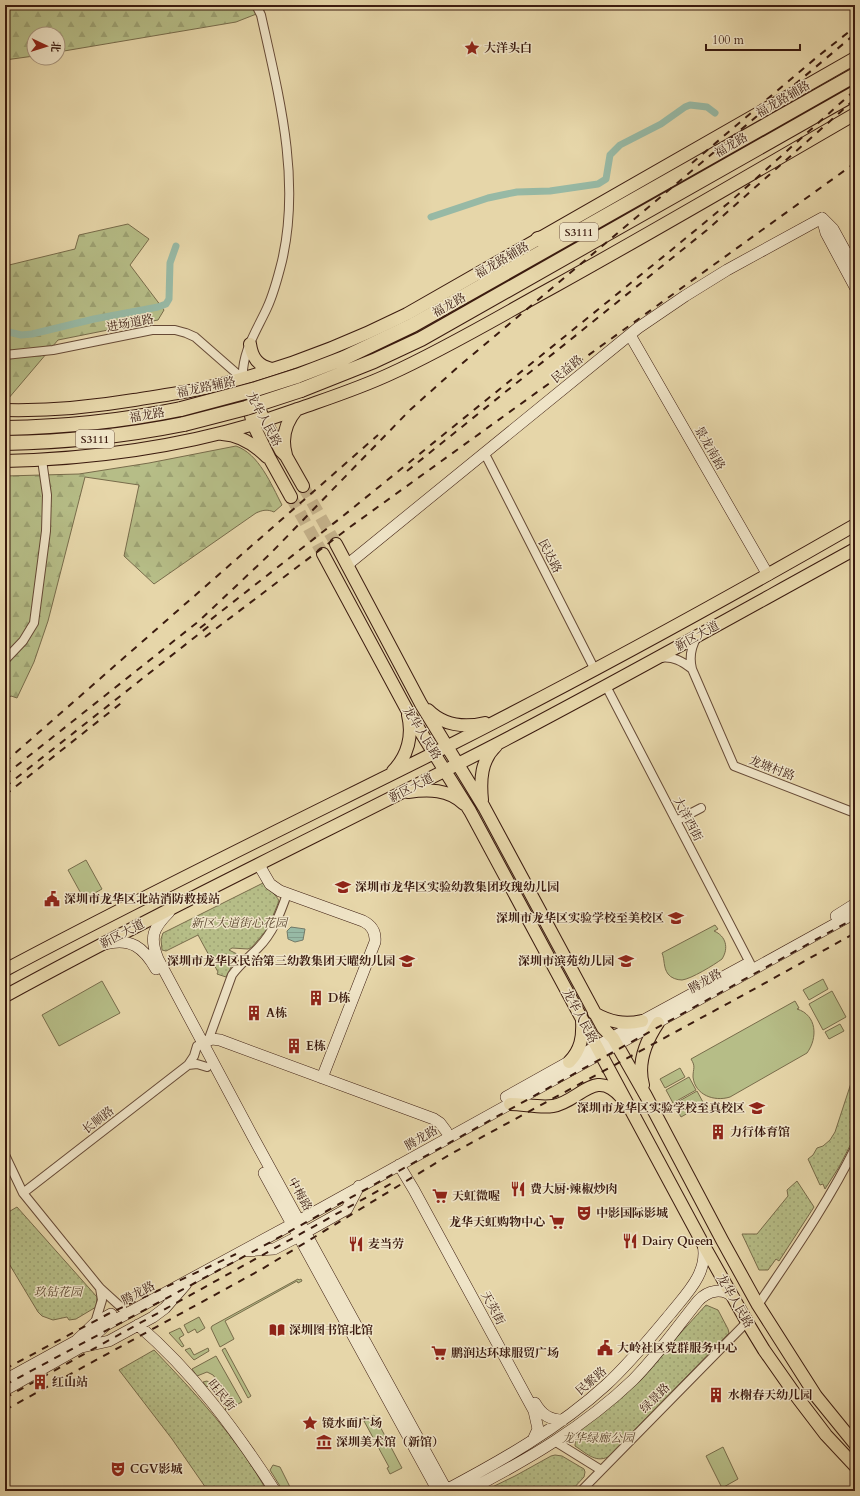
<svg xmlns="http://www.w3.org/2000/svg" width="860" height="1496" viewBox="0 0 860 1496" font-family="Cardo,'Noto Serif SC',serif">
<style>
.green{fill:#b6bd87;stroke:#786c4b}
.forest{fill:url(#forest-firs);stroke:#786c4b}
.park{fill:url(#park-dots);stroke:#786c4b}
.water{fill:url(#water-rules);stroke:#727a69}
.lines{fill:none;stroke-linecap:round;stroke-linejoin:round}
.canal{stroke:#97b9a5;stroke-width:7}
.primary-tunnel{stroke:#c4b18a;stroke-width:12;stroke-dasharray:12 6;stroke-linecap:butt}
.street-casing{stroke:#664a36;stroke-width:10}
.secondary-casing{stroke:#3b1b0f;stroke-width:12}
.primary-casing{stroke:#3b1b0f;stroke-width:14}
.highway-casing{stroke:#3b1b0f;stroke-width:16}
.street{stroke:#efe4c7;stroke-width:8}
.secondary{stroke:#efe4c7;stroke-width:11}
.primary{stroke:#e6d6a9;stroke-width:12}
.highway{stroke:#e6d6a9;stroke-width:14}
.rail{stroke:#3b1b0f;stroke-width:2;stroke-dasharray:7 7;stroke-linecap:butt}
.highway-bridge-casing{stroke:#3b1b0f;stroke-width:16;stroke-linecap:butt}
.highway-bridge{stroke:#e6d6a9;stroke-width:14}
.labels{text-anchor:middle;stroke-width:3;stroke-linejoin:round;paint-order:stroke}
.shield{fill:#efe4c7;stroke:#715746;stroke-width:1}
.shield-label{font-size:11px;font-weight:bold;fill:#3b1b0f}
.poi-label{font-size:12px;font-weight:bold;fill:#3b1b0f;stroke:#efe4c7;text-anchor:start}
.street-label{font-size:12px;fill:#3b1b0f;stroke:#efe4c7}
.park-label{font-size:12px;font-style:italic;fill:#5a442d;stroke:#efe4c7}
</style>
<defs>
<pattern id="forest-firs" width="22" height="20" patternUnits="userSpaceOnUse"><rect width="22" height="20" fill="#b6bd87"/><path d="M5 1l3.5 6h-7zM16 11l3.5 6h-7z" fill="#9da273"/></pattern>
<pattern id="park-dots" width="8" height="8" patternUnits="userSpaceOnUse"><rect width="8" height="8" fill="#b6bd87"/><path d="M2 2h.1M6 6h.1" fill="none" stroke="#9da273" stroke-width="1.8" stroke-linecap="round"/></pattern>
<pattern id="water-rules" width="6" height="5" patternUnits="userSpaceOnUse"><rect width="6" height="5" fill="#97b9a5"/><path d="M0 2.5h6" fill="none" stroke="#839e8d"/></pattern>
</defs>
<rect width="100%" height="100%" fill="#e6d6a9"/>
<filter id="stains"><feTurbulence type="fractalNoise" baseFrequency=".005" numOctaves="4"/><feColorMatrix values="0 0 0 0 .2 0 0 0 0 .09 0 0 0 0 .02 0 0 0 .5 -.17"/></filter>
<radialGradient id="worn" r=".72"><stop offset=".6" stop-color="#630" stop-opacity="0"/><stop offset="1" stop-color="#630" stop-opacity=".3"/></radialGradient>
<path class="green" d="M86,860L102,889L84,899L68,870Z
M715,925L718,929L714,931C726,936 729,948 722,959C714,965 691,979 682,980C677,980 671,978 668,974C663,967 665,960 662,953Z
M823,979L828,989L809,1000L803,990Z
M102,981L120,1013L59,1046L42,1015Z
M832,991L846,1017L823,1030L809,1004Z
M795,1001L799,1008L797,1009C817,1015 818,1038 807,1053L730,1097C714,1102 695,1095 693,1077C693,1068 696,1067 691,1059Z
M840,1024L844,1031L829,1039L825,1032Z
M680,1068L685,1077L665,1088L660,1079Z
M689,1077L696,1090L673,1103L666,1090Z
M697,1091L704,1104L681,1117L674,1104Z
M298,1279L299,1280L301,1279L302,1281L298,1283L297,1281L225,1321L234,1339L220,1347L211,1328L212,1326Z
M199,1317L205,1328L197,1333L195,1329L188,1333L184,1325Z
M180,1328L184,1335L179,1338L184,1346L182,1347L169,1333Z
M190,1348L194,1355L208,1348L209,1351L194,1360L185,1350Z
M225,1348L251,1396L248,1398L222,1350Z
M216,1356L242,1402L226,1410L225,1409L227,1407L209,1385L207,1387L203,1382L207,1381L210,1383L228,1406L233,1401L213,1375L207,1372L197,1376L192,1369Z
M374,1415L402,1468L390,1474L387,1468L389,1467L364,1421Z
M723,1447L738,1479L722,1488L706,1456Z
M273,1465L280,1467L292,1491H283L270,1470Z"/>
<path class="forest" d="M5,5H262L264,11L236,22L58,52V34H34V56L5,60Z
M128,224L149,239L130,265L164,310L158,320L58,340L8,399H5V266L75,249L79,235Z
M236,446C259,454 271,484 282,505L274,512C267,509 263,510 256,513L154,584L124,556L139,485L85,477L48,621L34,662L17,698L11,696L5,700V476L79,474L149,463Z"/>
<path class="park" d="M263,883C268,889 276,894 279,901L268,928L252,947L248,949L232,948L229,950L237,954V956L226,977L217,974L218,972L198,935L166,951L162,950L161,939L163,933Z
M855,1071V1136L839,1167L825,1189L823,1184L820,1185L808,1159L813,1155L817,1148L823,1146L830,1140L835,1132Z
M797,1181L814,1207L779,1261L776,1259L768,1270H759L742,1234H757L788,1196L787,1190Z
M17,1207L97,1297L96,1307L76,1319L69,1320L67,1317L53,1320L42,1316L38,1312L5,1257V1214Z
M706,1305L718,1310L728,1329L729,1333L608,1457C595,1463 586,1453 575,1446L576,1432L637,1381Z
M154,1350C195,1393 237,1438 267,1491H208L172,1439L119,1370Z
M555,1455L562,1456L584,1469L585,1472L584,1477L571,1491H484L515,1476L551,1456Z"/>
<path class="water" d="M291,927L305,929L303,940L295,942L288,939L287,931Z"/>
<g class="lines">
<path class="canal" d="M431,217L488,198L502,195L517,192L550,191L598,184L606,179L610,155L620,145L661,124L685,107L690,105L707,107L715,113
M5,331L21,335L32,334L94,319L158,307L166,304L169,299L170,263L176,246"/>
<path class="primary-tunnel" d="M303,486L336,544
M291,497L323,554"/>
<defs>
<path id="street" d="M5,355L53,350L152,330H175L186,333L195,337L243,379
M243,379C241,353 257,330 267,308C274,293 278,277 282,261C301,179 279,96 261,15L256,5
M485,454L595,670
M697,637C691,647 689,657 692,669L734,766L855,813
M660,658C673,656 682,661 692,669
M5,660L23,641L34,623L46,531L47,495L42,460
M606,686L750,963
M676,821L701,808
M208,1041L232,975C239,965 249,957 258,948C273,933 280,914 287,894
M188,1065L197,1064L207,1067
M5,1155L23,1193L100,1288L122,1308
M23,1193L188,1065L194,1056L197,1046
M758,1305C792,1254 828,1203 855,1148
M95,1323L102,1300L100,1288
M556,1442L601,1470
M581,1491L747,1322"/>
<path id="secondary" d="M822,218L826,233L855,287
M822,218L833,229L855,269
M630,335L768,575
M347,565L638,328L685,296L727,270L822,218
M259,865L270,884L280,891L363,921C371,925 376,932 375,942L322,1078
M169,912C153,928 149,937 158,959L253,1137L447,1491
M836,916L855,904
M105,944C131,937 144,948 156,969
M203,1043L212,1039L220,1040L434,1119L440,1123L446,1131
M506,1097L642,1021L745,965
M399,1165L414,1190L534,1411L538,1429L533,1440
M264,1173L438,1491
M306,1232L347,1209L359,1186
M244,1251L274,1249L299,1236
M138,1325C193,1372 236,1431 275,1491
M82,1347L109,1341L153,1317L165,1308L186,1284
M5,1380L76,1341L95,1323L111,1314
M5,1390L81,1347L106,1325L311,1214L855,913
M535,1403C542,1415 550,1420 563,1420
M444,1491C501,1461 559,1428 606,1385C630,1363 650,1338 671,1313C687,1293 709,1272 703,1244
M467,1491C527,1460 584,1427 633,1380C657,1356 677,1327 698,1301C708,1290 723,1287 734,1298"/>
<path id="primary" d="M250,344C252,358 258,366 272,369
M253,398L281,451L286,456L303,486
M247,399L253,424L270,459L291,497
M5,410C48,411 92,407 134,400C171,394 209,389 244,378C300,362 355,340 407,314L855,58
M222,434C240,435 254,444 267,457
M286,455C281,438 286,422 297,409
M5,461C90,459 173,448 254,424C269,419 283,414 298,409C329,398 360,388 390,374C447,348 500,316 555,286C656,230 755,172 855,114
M336,544L421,704L484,807L603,1028L613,1038L646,1096L722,1240L758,1305L816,1396L855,1444
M323,554L407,710L470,811L703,1244L747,1322L764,1350L797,1397L826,1435L855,1466
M428,710C443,725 464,728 485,723
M393,771C408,756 413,735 408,715
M408,792C428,789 449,789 464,804
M482,800C480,780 481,760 496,746
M5,970C151,892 300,820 448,746C586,676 721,602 855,525
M5,996C166,908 332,829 495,745C616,682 735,615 855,549
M594,1013C610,1022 624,1025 642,1021
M569,1062C581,1050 583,1037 582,1020
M643,1085C637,1063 646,1041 658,1023
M510,1104C524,1104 539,1108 553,1106C579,1102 595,1067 621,1097"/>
<path id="highway" d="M538,239L567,235
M297,376L344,358L413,325L855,75
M301,390L374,361L421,339L855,93
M5,428C64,427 122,421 181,409
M5,443C66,442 124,436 184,424"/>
</defs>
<use href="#street" class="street-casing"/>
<use href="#secondary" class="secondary-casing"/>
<use href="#primary" class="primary-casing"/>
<use href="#highway" class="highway-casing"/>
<use href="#street" class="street"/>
<use href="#secondary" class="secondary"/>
<use href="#primary" class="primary"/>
<use href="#highway" class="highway"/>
<path class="rail" d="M692,163L817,57L855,27
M407,471L707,230L855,99
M200,628L343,516L669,252L732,200L855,90
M205,637L350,527L855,163
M5,762L378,435
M5,775L199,621L270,554L410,410L458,367L855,34
M5,787L209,626
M5,795L125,700
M5,1369L108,1314L236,1254
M5,1385L258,1249L855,918
M5,1398L394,1182
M5,1410L262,1269L449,1155L747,993L855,933"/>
<defs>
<path id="highway-bridge" d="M181,409L256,389L297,376
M184,424L246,408L301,390"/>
</defs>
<use href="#highway-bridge" class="highway-bridge-casing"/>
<use href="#highway-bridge" class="highway-bridge"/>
</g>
<defs>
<symbol id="sight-bare" viewBox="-9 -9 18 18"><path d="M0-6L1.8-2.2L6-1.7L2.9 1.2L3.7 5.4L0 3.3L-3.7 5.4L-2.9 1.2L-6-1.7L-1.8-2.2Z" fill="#8f2418" stroke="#efe4c7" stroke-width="2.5" paint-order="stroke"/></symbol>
<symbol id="school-bare" viewBox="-9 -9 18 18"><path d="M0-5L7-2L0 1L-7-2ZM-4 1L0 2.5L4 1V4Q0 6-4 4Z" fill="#8f2418" stroke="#efe4c7" stroke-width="2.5" paint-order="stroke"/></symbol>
<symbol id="civic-bare" viewBox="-9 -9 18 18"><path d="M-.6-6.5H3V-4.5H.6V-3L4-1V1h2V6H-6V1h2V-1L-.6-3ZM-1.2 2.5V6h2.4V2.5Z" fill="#8f2418" stroke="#efe4c7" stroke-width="2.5" paint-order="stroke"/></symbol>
<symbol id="building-bare" viewBox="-9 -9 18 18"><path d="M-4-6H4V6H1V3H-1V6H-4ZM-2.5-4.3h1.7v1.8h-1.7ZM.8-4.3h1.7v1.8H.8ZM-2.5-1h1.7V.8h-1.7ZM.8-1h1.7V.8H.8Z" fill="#8f2418" stroke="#efe4c7" stroke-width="2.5" paint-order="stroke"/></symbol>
<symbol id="restaurant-bare" viewBox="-9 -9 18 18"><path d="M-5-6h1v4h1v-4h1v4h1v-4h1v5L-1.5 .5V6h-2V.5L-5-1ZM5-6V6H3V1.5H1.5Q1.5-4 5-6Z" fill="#8f2418" stroke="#efe4c7" stroke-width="2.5" paint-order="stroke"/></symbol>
<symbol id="supermarket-bare" viewBox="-9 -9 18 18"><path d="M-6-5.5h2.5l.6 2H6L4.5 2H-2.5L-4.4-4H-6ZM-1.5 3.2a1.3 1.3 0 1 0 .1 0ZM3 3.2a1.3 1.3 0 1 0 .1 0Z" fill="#8f2418" stroke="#efe4c7" stroke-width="2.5" paint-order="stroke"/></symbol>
<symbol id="theatre-bare" viewBox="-9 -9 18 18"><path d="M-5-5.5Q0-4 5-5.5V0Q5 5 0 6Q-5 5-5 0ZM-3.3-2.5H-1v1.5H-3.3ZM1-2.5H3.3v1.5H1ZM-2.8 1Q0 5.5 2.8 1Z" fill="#8f2418" stroke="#efe4c7" stroke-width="2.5" paint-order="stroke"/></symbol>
<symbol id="library-bare" viewBox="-9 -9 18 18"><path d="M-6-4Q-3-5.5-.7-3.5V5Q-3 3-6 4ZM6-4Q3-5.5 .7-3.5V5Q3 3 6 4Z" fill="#8f2418" stroke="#efe4c7" stroke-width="2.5" paint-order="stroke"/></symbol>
<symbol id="museum-bare" viewBox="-9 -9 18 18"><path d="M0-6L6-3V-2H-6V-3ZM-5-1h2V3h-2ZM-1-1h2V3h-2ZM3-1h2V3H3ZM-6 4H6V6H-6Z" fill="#8f2418" stroke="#efe4c7" stroke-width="2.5" paint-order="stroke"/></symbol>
</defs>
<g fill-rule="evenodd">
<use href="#sight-bare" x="461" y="37" width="22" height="22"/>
<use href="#school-bare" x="332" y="876" width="22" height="22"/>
<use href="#civic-bare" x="41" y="888" width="22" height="22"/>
<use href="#school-bare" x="665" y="907" width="22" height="22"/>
<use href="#school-bare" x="396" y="950" width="22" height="22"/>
<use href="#school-bare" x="615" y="950" width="22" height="22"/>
<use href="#building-bare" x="305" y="987" width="22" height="22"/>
<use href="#building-bare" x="243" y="1002" width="22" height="22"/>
<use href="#building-bare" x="283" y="1035" width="22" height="22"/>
<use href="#school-bare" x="746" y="1097" width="22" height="22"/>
<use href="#building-bare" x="707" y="1121" width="22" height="22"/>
<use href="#restaurant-bare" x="507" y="1178" width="22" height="22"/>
<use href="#supermarket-bare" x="429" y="1185" width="22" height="22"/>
<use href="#theatre-bare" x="573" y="1202" width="22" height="22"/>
<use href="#supermarket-bare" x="546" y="1211" width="22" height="22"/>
<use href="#restaurant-bare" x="619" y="1230" width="22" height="22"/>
<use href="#restaurant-bare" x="345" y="1233" width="22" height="22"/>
<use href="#library-bare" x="266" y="1319" width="22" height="22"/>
<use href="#civic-bare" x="594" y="1337" width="22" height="22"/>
<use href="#supermarket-bare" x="428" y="1342" width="22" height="22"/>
<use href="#building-bare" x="29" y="1371" width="22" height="22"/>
<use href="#building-bare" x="705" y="1384" width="22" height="22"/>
<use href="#sight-bare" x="299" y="1412" width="22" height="22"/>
<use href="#museum-bare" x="313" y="1431" width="22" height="22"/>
<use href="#theatre-bare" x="107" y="1458" width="22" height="22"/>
</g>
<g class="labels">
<g class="shield">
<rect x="560" y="223" width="38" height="18" rx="3"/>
<rect x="76" y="430" width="38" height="18" rx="3"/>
</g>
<g class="shield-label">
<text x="579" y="236">S3111</text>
<text x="95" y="443">S3111</text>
</g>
<g class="poi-label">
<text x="484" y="52">大洋头白</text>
<text x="355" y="891">深圳市龙华区实验幼教集团玫瑰幼儿园</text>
<text x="64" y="903">深圳市龙华区北站消防救援站</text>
<text x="664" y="922" text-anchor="end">深圳市龙华区实验学校至美校区</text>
<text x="395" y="965" text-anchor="end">深圳市龙华区民治第三幼教集团天曜幼儿园</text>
<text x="614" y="965" text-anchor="end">深圳市滨苑幼儿园</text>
<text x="328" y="1002">D栋</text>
<text x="266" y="1017">A栋</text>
<text x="306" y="1050">E栋</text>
<text x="745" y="1112" text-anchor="end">深圳市龙华区实验学校至真校区</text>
<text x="730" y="1136">力行体育馆</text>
<text x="530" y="1193">费大厨·辣椒炒肉</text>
<text x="452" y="1200">天虹微喔</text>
<text x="596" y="1217">中影国际影城</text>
<text x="545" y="1226" text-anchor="end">龙华天虹购物中心</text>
<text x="642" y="1245">Dairy Queen</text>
<text x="368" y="1248">麦当劳</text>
<text x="289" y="1334">深圳图书馆北馆</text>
<text x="617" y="1352">大岭社区党群服务中心</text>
<text x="451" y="1357">鹏润达环球服贸广场</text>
<text x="52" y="1386">红山站</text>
<text x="728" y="1399">水榭春天幼儿园</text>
<text x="322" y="1427">镜水面广场</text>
<text x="336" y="1446">深圳美术馆（新馆）</text>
<text x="130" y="1473">CGV影城</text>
</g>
<g class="street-label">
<text transform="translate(783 99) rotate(-30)" y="4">福龙路辅路</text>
<text transform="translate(731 145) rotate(-30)" y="4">福龙路</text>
<text transform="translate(502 260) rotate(-30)" y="4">福龙路辅路</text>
<text transform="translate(449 305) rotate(-29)" y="4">福龙路</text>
<text transform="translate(130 323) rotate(-11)" y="4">进场道路</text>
<text transform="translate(567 369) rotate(-39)" y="4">民益路</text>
<text transform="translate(206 387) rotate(-12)" y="4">福龙路辅路</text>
<text transform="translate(147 415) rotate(-10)" y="4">福龙路</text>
<text transform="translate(264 419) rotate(62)" y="4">龙华人民路</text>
<text transform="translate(710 448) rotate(60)" y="4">景龙南路</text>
<text transform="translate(550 556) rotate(63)" y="4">民达路</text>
<text transform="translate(697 636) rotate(-29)" y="4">新区大道</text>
<text transform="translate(422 733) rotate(58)" y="4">龙华人民路</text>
<text transform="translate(772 768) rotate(21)" y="4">龙塘村路</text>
<text transform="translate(411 788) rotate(-27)" y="4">新区大道</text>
<text transform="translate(688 819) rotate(62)" y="4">大洋西街</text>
<text transform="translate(122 934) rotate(-27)" y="4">新区大道</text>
<text transform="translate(705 981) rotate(-29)" y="4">腾龙路</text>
<text transform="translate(580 1016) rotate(62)" y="4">龙华人民路</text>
<text transform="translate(98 1120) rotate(-38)" y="4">长顺路</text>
<text transform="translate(421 1138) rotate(-30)" y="4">腾龙路</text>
<text transform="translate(300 1194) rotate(61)" y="4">中梅路</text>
<text transform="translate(138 1293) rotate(-28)" y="4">腾龙路</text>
<text transform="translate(735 1301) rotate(60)" y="4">龙华人民路</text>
<text transform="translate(493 1308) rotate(62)" y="4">天英街</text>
<text transform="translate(591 1381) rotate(-41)" y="4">民繁路</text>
<text transform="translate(222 1395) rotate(51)" y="4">旺民街</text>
<text transform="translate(655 1398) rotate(-45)" y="4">绿景路</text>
</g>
<g class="park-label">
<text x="239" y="927">新区大道街心花园</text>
<text x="58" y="1296">玖钻花园</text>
<text x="598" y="1442">龙华绿廊公园</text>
</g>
</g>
<rect width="860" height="1496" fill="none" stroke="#e6d6a9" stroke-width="20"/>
<rect x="6" y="6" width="848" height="1484" fill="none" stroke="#3b1b0f" stroke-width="2"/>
<rect x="10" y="10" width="840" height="1476" fill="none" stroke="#3b1b0f"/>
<g transform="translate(46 46) rotate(94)"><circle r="19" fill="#efe4c7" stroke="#a7947d"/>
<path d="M0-3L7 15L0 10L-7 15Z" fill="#8f2418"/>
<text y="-6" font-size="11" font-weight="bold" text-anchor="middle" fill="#3b1b0f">北</text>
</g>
<path d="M706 44v6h94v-6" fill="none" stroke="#3b1b0f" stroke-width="2"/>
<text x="712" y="44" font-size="12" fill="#3b1b0f" stroke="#efe4c7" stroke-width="3" paint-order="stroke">100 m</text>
<rect width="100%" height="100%" filter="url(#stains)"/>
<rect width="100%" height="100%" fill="url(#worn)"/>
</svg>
